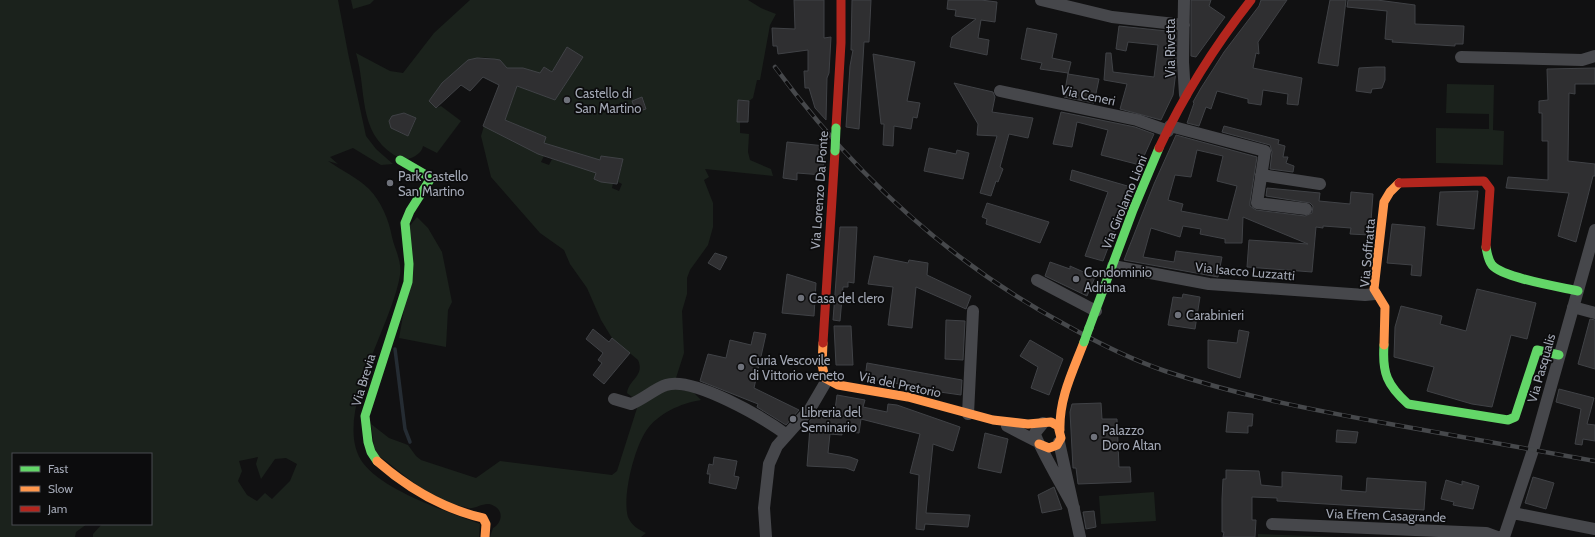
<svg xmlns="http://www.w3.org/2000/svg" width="1595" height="537" viewBox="0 0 1595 537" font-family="Cabin,sans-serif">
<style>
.green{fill:#1b221c;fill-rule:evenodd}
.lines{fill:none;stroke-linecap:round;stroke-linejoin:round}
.stream{stroke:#252c33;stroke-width:3.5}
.building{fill:#2f2f31;stroke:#404246;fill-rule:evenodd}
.street{stroke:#46474b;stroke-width:12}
.fast{stroke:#63d668;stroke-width:9}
.slow{stroke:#ff974d;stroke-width:9}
.jam{stroke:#b3261e;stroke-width:9}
.rail-casing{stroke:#46484b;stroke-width:4.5}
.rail{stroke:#0c0c0d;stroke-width:3;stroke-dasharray:9;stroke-linecap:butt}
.fast-bridge{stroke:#63d668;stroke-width:9}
.poi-dot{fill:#6f727b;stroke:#0c0c0d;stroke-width:1.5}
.labels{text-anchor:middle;stroke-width:3.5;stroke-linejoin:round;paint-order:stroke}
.street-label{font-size:13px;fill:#a2a7b4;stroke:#0c0c0d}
.poi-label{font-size:13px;fill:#a2a7b4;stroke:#0c0c0d;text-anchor:start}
</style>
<rect width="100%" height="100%" fill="#111112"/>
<path class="green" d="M0,0H338L348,53L366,136L376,149L393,164L381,165L353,148L330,157L338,164L328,161C341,170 358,178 369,189C381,201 389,220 392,237C395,250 402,261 400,275C393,324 330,418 363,463C384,491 448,512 480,524L479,537H93V534L102,524H151V454H13V524H87L76,532L75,537H0ZM258,457L256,464L261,479L275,459L286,458L297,464L290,481L272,499L265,493L257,501L247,495L238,481L242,471L239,461Z
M351,0H374L370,4L353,9Z
M470,0H748L761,8L776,14L770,25L760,80H757L753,98L749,101L738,100L737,121L740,122V133L749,134L748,152L750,160L771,169L773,176L705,169L709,177L704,180L713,203V227L708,245L690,270L687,278V294L682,311L684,353L676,378L632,397L627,393C629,379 645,376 638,360L612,338L601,320L587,288L570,264L564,250L540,233L491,177L481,136L484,126L544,156L541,162L549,165L552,159L582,168L544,143L546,137L505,120L517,86L555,100L583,57L567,48L552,72L544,67L539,75L523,68H507C478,38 446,79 429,101L436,108L441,106L461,121L437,153L423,146C422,152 416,156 411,158C404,161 399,158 394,155C357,131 367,90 356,53L390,71L403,73L434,33ZM643,98L646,109L636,112L632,101ZM404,113L416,119L408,136L391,128L389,122L392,116ZM601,156L623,159L618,182L622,184L619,191L612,188L613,183L601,182L594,179Z
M1447,84L1494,85L1493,130L1504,131L1503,165L1436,163V128L1489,129V114L1446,113Z
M417,217L428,228L442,252L452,302L448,310L446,347L399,338L410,276L408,228Z
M673,389L693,392L701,400C681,403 657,414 646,431C634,449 622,497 628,517C631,525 639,530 646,533L641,537H490L493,528C502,523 504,511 494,506C485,500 476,510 468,508C457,505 444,502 435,497C414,485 395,467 375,453L371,424L389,438L408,445L416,456L421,460L476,478L500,461L612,475L617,471L638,405L658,393Z
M1154,492L1156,521L1101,524L1099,496Z
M1258,534L1337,537H1258Z"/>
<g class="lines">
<path class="stream" d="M395,349L405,429L410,442"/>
</g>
<path class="building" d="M794,0H824V38L831,37L829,73L827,78L826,120L815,108L809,88H805L804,71H808V50L778,54L777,46H773L772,28L795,29Z
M852,0H871L869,42H864L859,129L846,127L850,66L853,50H851Z
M948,0H981L997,2L995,22L981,20L978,38L989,40L987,55L950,47L952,37L976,19L955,16L956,10L947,9Z
M1191,0H1211L1209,6L1225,17L1196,57L1191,56Z
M1261,0H1287L1258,42L1259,54L1256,53L1253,68L1302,78L1298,105L1287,104L1288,94L1263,90L1261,105L1248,103V99L1217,91L1211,109L1206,107L1199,126L1187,123L1194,103L1193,102L1201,88L1224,52L1259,6Z
M1330,0H1346L1338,66L1318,63Z
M1348,0H1377L1415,5V24L1464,26L1463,44H1455V46L1392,42L1393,40L1385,39L1387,11L1347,7Z
M1119,26L1176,32V71L1173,95L1161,120L1120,109L1127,84L1104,80L1106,53H1111L1113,72L1154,77L1158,45L1128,42L1126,51L1116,49Z
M1027,28L1057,34L1052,58L1071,62L1068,74L1099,79L1094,103L1064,97L1068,73L1040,69L1042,63L1021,59Z
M567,47L583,57L555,100L517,86L505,120L546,137L544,143L600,160L601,156L623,159L617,184L601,182L594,179L596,173L538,154L483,126L499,85L483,77L470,91L461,85L436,108L429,101L442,83L468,60L477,58L494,59L500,60L507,68H523L540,73L544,67L552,72Z
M873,54L915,62L907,101L920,103L917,118L913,117L911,129L894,126L893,146L883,145L884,124H881Z
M1376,67H1385V80L1382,88L1372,89L1371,93L1356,91L1359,68Z
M1595,68V84H1575V94L1569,93L1568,161L1595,164V176H1593L1576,242L1558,236L1569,193L1506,188L1508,177L1548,180V141H1542V113H1539V101L1548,100L1547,69Z
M954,83L993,92L995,97L992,112L1033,118L1028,138L1009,134L1000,167L1003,169L998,182L996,181L991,196L980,193L997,136L977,135L978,124Z
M642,97L646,109L636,112L632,101Z
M738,100L749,101L748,122H737Z
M1061,112L1135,127L1154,134L1140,165L1101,155L1108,130L1077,122L1072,147L1053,144Z
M404,113L416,118L408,136L391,128L389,121L392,116Z
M1224,126L1279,140L1278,144L1285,146L1283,157H1288L1286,163L1294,166L1293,172L1270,169L1272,152L1270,145L1222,132Z
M1176,135L1257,157L1250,202V206L1256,210L1305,216L1312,213L1313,206L1310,203L1266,196L1267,188L1320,193L1319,201L1350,204L1351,192L1373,194L1370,235L1350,234L1351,228L1323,226V228L1316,227L1312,272L1247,267L1249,240L1308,244L1243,217L1242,243H1225V239L1200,234L1201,229L1183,226L1180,237L1151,228L1143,257L1174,262L1176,251L1222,257L1218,277L1124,260L1154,184ZM1197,150L1223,156L1217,181L1237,186L1228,220L1181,211L1183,204L1168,200L1175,175L1191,177Z
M787,142L825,146L823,175L797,173V180L783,178Z
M929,148L956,154L957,150L969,153L963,179L924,171Z
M1072,170L1131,187L1103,261L1085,256L1108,192L1070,180Z
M1478,191L1474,229L1437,225L1440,192Z
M987,203L1049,222L1040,243L986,224L987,219L982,217Z
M1392,224L1425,227L1421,276L1411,275L1412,265L1387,263Z
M840,227H857L854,283L848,282V287H843L840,321L833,320Z
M715,253L727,257L720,270L708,263Z
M874,256L908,263L909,260L928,263L927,275L971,296L966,309L916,287L912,328L888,325L893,287L868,284Z
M1050,262L1070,269V266L1095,277L1087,296L1045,276Z
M787,274L816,283L814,316L782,313Z
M1477,289L1536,303L1527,339L1511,335L1492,407L1472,404L1427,391L1434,367L1394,357L1395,327L1401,306L1442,316L1440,324L1466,331Z
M1183,294L1200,297L1195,329L1168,325L1173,297L1182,298Z
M1590,319L1595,320V369L1578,364Z
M946,320L965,321L963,360L945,359Z
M834,326H851L853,365H836Z
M593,329L609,342L612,338L630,353L604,384L593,375L602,363L598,360L603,353L586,339Z
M1239,330L1249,332L1240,378L1208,368V340L1237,343Z
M754,332L766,334L754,388L799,410L786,425L757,407L758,404L700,381L708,354L726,358L730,340L751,345Z
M1030,340L1063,359L1049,395L1031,388L1038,367L1020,356Z
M867,363L962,380L961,395L940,392V394L930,393L922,391L923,388L865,378Z
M1559,389L1594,398L1587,424L1595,425V441L1583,439L1582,445L1575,444L1581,409L1556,402Z
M837,395L865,400L863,407L887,412L888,404L897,405L960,427L953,451L933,444L926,513L970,515L968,527L925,524L924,530L916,529L919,475L910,473L920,434L861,419L859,433L842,431V435L830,434L828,453L850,457L858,460L854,471L846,468L807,466L810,427L805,426L816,414L834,417Z
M1101,403L1102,419H1117L1119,467H1130L1131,482L1078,484L1076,468H1073L1070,412L1072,404Z
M1228,412L1253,414L1252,426H1248V433L1226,432Z
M1337,430L1358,432L1356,443L1336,442Z
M985,433L1008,439L1001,473L978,468Z
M714,457L737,461L734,476L739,477L736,489L709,483L710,474H707L709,464L713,465Z
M1226,470L1259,471L1261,485L1282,487V472L1342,476L1341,490L1366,492L1367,478L1426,482L1424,510L1277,501V498L1252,497V520H1256L1255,537H1223L1224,532H1222V499L1223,479H1226Z
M1533,477L1554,483L1546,509L1525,503Z
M1446,480L1462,485V481L1479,486L1473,509L1453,505L1454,502L1441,499Z
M1054,487L1062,509L1042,513L1038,495Z
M1094,511L1096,527L1086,529L1083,512Z"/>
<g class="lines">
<path class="street" d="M1041,0L1112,17L1184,25
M1184,0L1183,62L1185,95
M1461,57L1582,60L1595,56
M1000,91L1137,120L1168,131
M1170,126L1265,151L1257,203L1306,209
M1261,175L1320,184
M1113,266L1209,284L1365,295L1375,294
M1037,280L1096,311
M1573,307L1595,313
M614,399L631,404C642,400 656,388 666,385C693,376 764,418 787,435
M968,414L973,311
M1043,423L1035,433C1035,440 1068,496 1074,508
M1007,426L1036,441
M1059,442L1080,537
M1513,513L1595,529
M1272,524L1486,533L1497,537
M766,537L764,508L769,464L777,446L810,409L827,380
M1504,537L1533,450L1595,230"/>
<path class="fast" d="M1486,247C1487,253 1488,260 1492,265C1503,278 1560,287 1578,291
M1089,328L1133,210L1159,148
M1384,345C1382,373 1387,385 1408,404L1508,420L1515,417L1537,350L1559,355
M377,461L371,452L368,442L365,416L408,282L409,264L405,223L410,211L431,178L400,160"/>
<path class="slow" d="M823,343L822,365L825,378L838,385L908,397L993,420L1028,424L1051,422L1058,426L1061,438L1057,445L1049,448L1039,444
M1384,345L1385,307L1374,289L1384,202L1390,192L1399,183
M1060,430C1059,398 1073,371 1084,342
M377,461C408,488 443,509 483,518L486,524L485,537"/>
<path class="jam" d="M836,128L841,43V0
M1159,148C1184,95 1214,47 1251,0
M1399,183L1484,181L1490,189L1486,247
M823,343L835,151"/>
<defs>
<path id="rail" d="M775,67C853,173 950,263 1066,325C1098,343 1130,359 1165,371C1240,396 1313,410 1390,424C1459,436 1527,449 1595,461"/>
</defs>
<use href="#rail" class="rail-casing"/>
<use href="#rail" class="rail"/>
<path class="fast-bridge" d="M835,151L836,128
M1084,342L1089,328"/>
</g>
<g class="poi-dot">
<circle cx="567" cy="100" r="4"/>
<circle cx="390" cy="183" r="4"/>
<circle cx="1076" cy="279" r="4"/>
<circle cx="801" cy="298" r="4"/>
<circle cx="1178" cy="315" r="4"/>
<circle cx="741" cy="367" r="4"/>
<circle cx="793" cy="419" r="4"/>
<circle cx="1094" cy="437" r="4"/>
</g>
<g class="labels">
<g class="street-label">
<text transform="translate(1170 48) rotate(-90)" y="5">Via Rivetta</text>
<text transform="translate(1088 95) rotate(12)" y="5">Via Ceneri</text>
<text transform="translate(819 190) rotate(-86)" y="5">Via Lorenzo Da Ponte</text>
<text transform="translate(1124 202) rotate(-68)" y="5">Via Girolamo Lioni</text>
<text transform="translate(1367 253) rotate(-85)" y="5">Via Soffratta</text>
<text transform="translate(1245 271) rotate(5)" y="5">Via Isacco Luzzatti</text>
<text transform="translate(1541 368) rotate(-74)" y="5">Via Pasqualis</text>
<text transform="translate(363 380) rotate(-73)" y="5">Via Brevia</text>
<text transform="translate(900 384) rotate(12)" y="5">Via del Pretorio</text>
<text transform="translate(1386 515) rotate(2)" y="5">Via Efrem Casagrande</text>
</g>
<g class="poi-label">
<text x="575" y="98">Castello di<tspan x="575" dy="15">San Martino</tspan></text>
<text x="398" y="181">Park Castello<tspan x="398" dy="15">San Martino</tspan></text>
<text x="1084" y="277">Condominio<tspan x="1084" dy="15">Adriana</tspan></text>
<text x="809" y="303">Casa del clero</text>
<text x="1186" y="320">Carabinieri</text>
<text x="749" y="365">Curia Vescovile<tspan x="749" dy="15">di Vittorio veneto</tspan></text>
<text x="801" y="417">Libreria del<tspan x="801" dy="15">Seminario</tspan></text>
<text x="1102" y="435">Palazzo<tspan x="1102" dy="15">Doro Altan</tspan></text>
</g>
</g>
<rect x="12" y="453" width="140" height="72" fill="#0c0c0d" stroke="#484a50"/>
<rect x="20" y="466" width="20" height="6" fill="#63d668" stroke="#484a50"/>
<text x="48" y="473" font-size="12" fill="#a2a7b4">Fast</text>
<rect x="20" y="486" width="20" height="6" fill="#ff974d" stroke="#484a50"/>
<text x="48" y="493" font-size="12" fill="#a2a7b4">Slow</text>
<rect x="20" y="506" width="20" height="6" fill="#b3261e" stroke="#484a50"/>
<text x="48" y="513" font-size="12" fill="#a2a7b4">Jam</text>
</svg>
